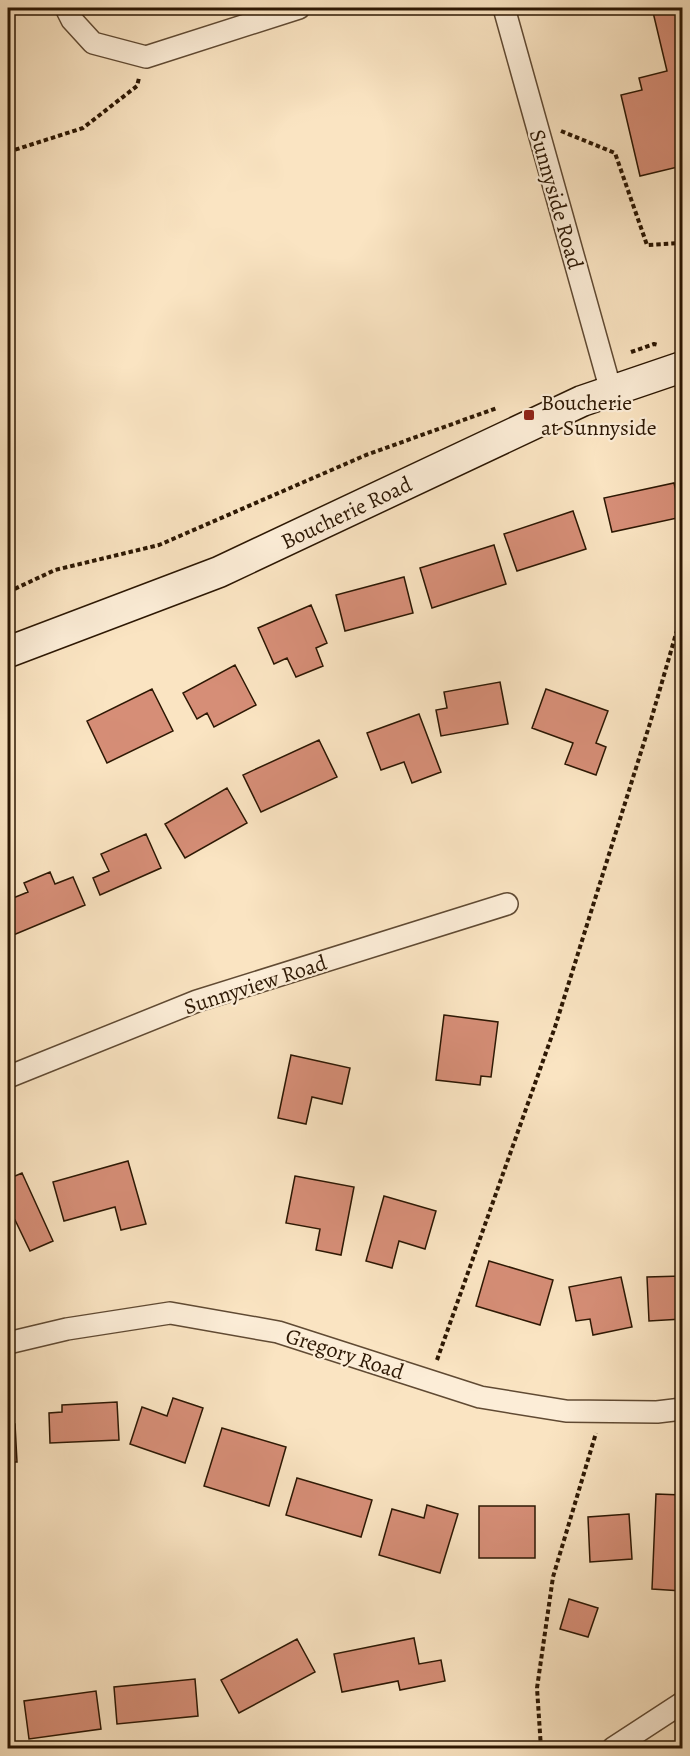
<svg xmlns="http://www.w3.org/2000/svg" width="690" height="1756" viewBox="0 0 690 1756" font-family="Alegreya,serif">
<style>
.building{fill:#d68e77;stroke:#2c1703;stroke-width:1.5}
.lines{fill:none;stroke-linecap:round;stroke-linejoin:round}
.street-casing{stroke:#604a33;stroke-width:24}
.secondary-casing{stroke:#2c1703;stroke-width:33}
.path{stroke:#2c1703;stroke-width:4;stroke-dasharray:4.5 3;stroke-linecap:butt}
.street{stroke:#fcedd7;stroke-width:21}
.secondary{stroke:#fcedd7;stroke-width:30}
.poi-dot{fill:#8f2418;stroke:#fcedd7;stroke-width:2}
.labels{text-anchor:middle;stroke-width:4.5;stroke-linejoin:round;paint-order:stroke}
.street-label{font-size:22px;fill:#2c1703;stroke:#fcedd7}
.poi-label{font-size:22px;fill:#2c1703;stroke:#fcedd7;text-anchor:start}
</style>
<rect width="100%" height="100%" fill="#fae4c2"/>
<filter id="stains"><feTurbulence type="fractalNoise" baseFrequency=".00333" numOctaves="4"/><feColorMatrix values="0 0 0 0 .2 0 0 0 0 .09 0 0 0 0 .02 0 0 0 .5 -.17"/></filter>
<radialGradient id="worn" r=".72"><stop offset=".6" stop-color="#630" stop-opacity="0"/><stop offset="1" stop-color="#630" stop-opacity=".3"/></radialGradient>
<path class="building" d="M652,8H682V166L640,176L621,95L642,90L639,78L667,71Z
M674,483L682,517L612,532L604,498Z
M573,511L586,549L517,571L504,534Z
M494,545L506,584L432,608L420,568Z
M404,577L413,613L345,631L336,595Z
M311,605L327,643L316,648L323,666L296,677L287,658L274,664L258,628Z
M235,665L256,705L214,727L207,713L197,719L183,693Z
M500,682L508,724L441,736L436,710L447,708L444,692Z
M152,689L173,731L107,763L87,721Z
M546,689L608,711L596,743L606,747L596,775L565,764L573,743L532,728Z
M419,714L441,772L412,783L404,762L381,770L367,733Z
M319,740L337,777L261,812L243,775Z
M227,788L247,823L185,858L165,824Z
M146,834L161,868L100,895L93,878L109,871L101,854Z
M50,872L55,884L73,877L85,905L11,936L8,927V900L28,892L24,883Z
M444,1015L498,1022L491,1077L481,1076L480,1085L436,1080Z
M291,1055L350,1068L342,1104L312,1097L306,1124L278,1118Z
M128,1161L146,1224L121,1230L115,1207L64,1221L53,1182Z
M22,1173L53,1241L30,1251L15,1220L8,1223V1179Z
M295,1176L354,1187L341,1255L316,1250L320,1229L286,1223Z
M384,1196L436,1211L425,1249L399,1241L392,1268L366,1261Z
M489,1261L553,1280L540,1325L476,1306Z
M682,1276V1319L649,1321L647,1277Z
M621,1277L632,1327L593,1335L590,1319L576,1321L569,1287Z
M173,1398L203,1408L185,1463L130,1444L142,1407L167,1416Z
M117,1402L119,1440L50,1443L49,1413L62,1412V1405Z
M8,1424H15L17,1462H8Z
M222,1428L286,1447L269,1506L204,1486Z
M297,1478L372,1500L361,1537L286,1515Z
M656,1494L682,1495V1591L652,1589Z
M427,1505L458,1514L440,1573L379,1555L392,1509L424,1518Z
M479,1506H535V1558H479Z
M629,1514L632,1559L590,1562L588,1517Z
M569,1599L598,1608L588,1637L560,1629Z
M414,1638L419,1664L441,1660L445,1681L400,1690L398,1681L342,1692L334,1654Z
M297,1639L315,1672L239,1713L221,1680Z
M195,1679L198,1716L117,1724L114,1687Z
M96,1691L101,1729L29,1739L24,1701Z"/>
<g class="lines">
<defs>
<path id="street" d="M66,8L72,20L93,43L146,57L299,8
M504,8L611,391
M8,1077L197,1001L507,904
M8,1343L67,1329L170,1313L278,1332L480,1397L566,1411L657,1412L682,1409
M613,1748L682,1703"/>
<g id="secondary">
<path id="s1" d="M8,652L219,572L582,401L682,367"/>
</g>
</defs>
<use href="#street" class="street-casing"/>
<use href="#secondary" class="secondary-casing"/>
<path class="path" d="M561,131L615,153L647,245L682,243
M8,152L83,128L137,86L139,78
M631,352L654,344L658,345
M679,409L682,407
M8,592L55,570L159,545L366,455L497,408
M437,1360L555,1027L651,720L682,613
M541,1748L537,1688L553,1577L596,1433"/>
<use href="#street" class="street"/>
<use href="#secondary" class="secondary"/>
</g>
<rect class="poi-dot" x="523" y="409" width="12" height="12" rx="3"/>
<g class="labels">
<g class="street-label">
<text transform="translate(557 199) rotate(74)" y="8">Sunnyside Road</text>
<text dy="8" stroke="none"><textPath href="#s1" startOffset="366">Boucherie Road</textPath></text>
<text transform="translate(255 984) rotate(-18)" y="8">Sunnyview Road</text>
<text transform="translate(345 1353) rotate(18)" y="8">Gregory Road</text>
</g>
<g class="poi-label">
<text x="541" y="410">Boucherie<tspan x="541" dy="25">at Sunnyside</tspan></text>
</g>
</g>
<rect width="690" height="1756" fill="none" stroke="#fae4c2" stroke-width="30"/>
<rect x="9" y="9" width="672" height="1738" fill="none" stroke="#2c1703" stroke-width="3"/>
<rect x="15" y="15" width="660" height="1726" fill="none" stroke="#2c1703" stroke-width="1.5"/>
<rect width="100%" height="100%" filter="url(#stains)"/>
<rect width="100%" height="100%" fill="url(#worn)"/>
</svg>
